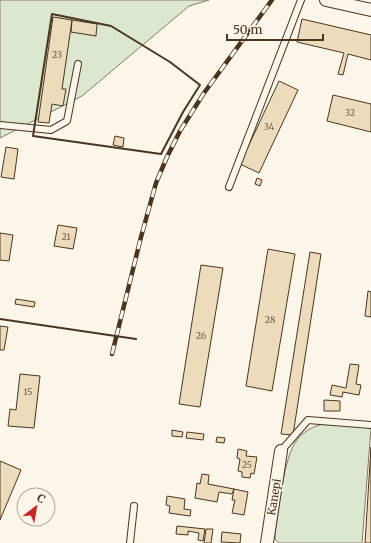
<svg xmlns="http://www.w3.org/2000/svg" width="371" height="543" viewBox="0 0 371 543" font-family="Merriweather,serif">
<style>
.green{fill:#dce7d0;stroke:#887966}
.building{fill:#ecdcbc;stroke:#4a3520}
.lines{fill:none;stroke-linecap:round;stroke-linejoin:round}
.lane-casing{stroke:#4a3520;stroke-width:8}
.street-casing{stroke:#4a3520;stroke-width:14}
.lane{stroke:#fbf6e9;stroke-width:6}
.street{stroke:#fbf6e9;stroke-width:12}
.rail-casing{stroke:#4a3520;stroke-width:4.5}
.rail{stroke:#fbf6e9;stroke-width:3;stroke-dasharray:9;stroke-linecap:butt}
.wall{stroke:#4a3520;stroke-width:2}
.labels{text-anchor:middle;stroke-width:3;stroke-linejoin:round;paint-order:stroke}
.number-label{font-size:9px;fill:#725f47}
.street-label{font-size:11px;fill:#4a3520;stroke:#fbf6e9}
</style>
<rect width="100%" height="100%" fill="#fbf6e9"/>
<path class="green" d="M0,0H209L189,6L82,96L0,138Z
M326,423L371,428L362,543H279L275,539V534C279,510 283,458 297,440C304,430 315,426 326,423Z"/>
<path class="building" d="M53,17L72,20L62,89H66L63,106L52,104L49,123L38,122Z
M302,19L371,35V60L348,54L343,75L338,74L344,53L297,42Z
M72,20L97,24L96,36L71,32Z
M279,81L298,90L259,173L240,164Z
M333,95L371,104V132L327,121Z
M115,136L124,138L123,147L113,145Z
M6,147L18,149L14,179L1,177Z
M257,178L262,180L260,186L255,184Z
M58,225L77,228L73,249L54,246Z
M0,233L13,235L9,261L0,260Z
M268,249L295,254L272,391L246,386Z
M310,252L321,254L293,435L281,434Z
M201,265L223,268L200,407L179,404Z
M368,291L371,292V317L365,316Z
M16,299L35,302L34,307L15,304Z
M0,326L8,327L4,350H0Z
M350,364L359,365L356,384L361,385L359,395L343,392L342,397L330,395L332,385L346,388Z
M20,374L40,376L34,428L8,426L10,409L16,410Z
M324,400L340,401V411H324Z
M172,430L183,432L182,437L172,436Z
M187,432L204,434L203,440L186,438Z
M217,437L225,438L224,443L216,442Z
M371,447V543H365Z
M238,449L247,451L246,456L257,457L254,474L251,473L250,478L242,477V472L238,471L240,459L237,458Z
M0,461L21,470L0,520Z
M202,474L209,475L208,484L234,489L232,494L219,492L217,502L195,498L197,483L200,484Z
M234,489L248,492L244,515L232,513L235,500H232Z
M167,496L185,499L184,509L191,510L190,516L169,513L170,506L166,505Z
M177,526L205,529L203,541L198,540L199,533L188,531V535L176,534Z
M206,529H213L211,543H204Z
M222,532L241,534L240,543L221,542Z"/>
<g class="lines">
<defs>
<path id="lane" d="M0,125L51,130L67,121L78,64
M229,187L301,0
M281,451L308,420L371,425
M130,543L134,506"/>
<path id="street" d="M326,0L371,10
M267,543L281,451"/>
</defs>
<use href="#lane" class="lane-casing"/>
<use href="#street" class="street-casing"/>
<use href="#lane" class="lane"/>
<use href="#street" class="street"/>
<defs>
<path id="rail" d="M112,354L141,237L156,183L167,157L180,131L204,93L272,0"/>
</defs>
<use href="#rail" class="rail-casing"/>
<use href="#rail" class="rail"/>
<path class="wall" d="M52,14L111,26L170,62L200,85L183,112L161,154L33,136Z
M0,319L136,339"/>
</g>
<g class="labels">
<g class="number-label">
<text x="57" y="58">23</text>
<text x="350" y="116">32</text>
<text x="269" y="130">34</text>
<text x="66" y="240">21</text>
<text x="270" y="323">28</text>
<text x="201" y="339">26</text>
<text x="28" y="395">15</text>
<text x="247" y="468">25</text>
</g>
<g class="street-label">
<text transform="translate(274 497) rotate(-81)" y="4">Kanepi</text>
</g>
</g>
<g transform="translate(36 507) rotate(31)"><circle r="19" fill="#fbf6e9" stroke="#b4a999"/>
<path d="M0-3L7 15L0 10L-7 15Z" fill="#c62828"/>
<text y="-6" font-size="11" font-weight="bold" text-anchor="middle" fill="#4a3520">С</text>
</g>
<path d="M227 34v6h96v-6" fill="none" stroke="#4a3520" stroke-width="2"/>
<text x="233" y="34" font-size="12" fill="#4a3520" stroke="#fbf6e9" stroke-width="3" paint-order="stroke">50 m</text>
</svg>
